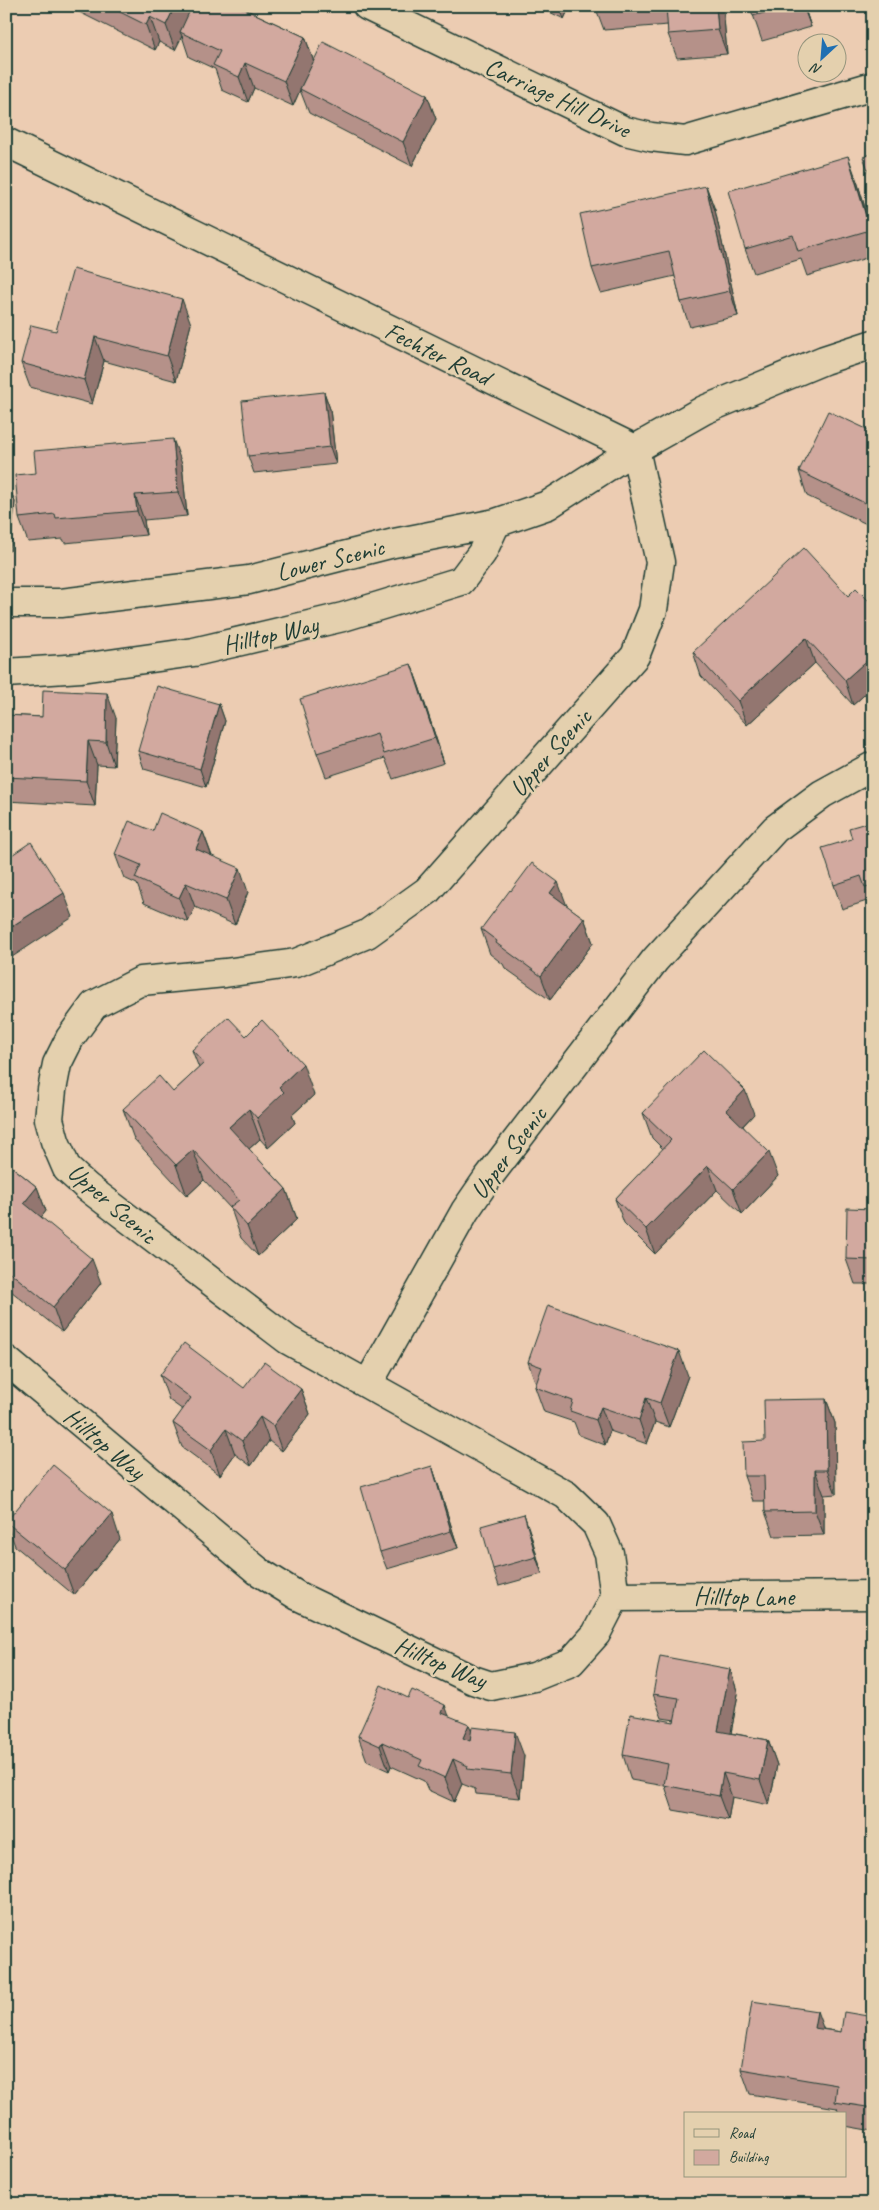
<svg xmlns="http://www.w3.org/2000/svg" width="879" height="2210" viewBox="0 0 879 2210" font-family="Caveat,sans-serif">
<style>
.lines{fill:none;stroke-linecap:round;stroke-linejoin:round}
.minor-casing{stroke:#1f3d34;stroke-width:31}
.minor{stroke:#e4d0ae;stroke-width:28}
.wall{fill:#b59189;stroke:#1f3d34}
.shaded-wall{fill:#93766f;stroke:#1f3d34}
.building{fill:#d2a99f;stroke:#1f3d34}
.labels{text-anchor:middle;stroke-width:5;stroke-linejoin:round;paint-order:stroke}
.street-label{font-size:25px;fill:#1f3d34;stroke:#e4d0ae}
</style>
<rect width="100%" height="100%" fill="#ecccb2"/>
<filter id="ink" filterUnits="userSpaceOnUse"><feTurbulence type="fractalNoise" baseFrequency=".02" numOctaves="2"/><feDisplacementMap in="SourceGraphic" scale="10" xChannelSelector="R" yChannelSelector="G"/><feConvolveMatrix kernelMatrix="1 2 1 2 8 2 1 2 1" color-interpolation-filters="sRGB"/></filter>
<g filter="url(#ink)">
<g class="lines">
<defs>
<path id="minor" d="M367,6L625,131L651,137L685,141L873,86
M6,142L635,449L704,410L824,360L873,344
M6,603H61L249,580L394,543L496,523L548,505L635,449L660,562L653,610L635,656L427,891L367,934L296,963L225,973L141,981L94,1005L70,1038L57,1064L52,1090L49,1119L55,1141L67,1169L87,1187L288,1340L566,1495L596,1524L609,1553L615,1597L596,1634L571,1662L534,1677L491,1686L473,1680L298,1596L258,1571L6,1360
M6,673L81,668L194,652L343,617L461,581L482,553L496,523
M368,1384L465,1211L487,1179L655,960L775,829L822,794L873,766
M615,1597L873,1595"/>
</defs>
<use href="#minor" class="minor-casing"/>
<use href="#minor" class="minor"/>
</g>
<path class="wall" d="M67,6H238L305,37L314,62L427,95L436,119L412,166L309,113L300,90L293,106L254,88L248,102L222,90L215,69L189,57L182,36L175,50L159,42L155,50Z
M537,6H570L564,19Z
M595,6H723L727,54L677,58L668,34V25L604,30Z
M750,6H804L811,27L762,41Z
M857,181L873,234V256L807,276L801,259L754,273L745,249Z
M706,186L715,210L738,316L690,327L681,302L675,276L601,293L592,268Z
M191,324L176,381L104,361L92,404L30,387L21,363L56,331Z
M324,392L330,409L336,464L254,473L248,456Z
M873,432V527L807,496L799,471Z
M182,464L187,516L144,520L146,535L65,543L63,539L28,542L19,518Z
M6,479L15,502L10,551L6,550Z
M848,596L873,605V687L853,705L815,663L747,725L701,676L693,652Z
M411,664L420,689L444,763L393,779L385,758L326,777L317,753Z
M219,704L225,721L206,787L144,769L138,751Z
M6,715L42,717L116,718L114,766L97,765L95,806L6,801Z
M873,821V908L870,900L842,909L834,885L852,839Z
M153,831L203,832L212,856L248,892L235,925L195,907L188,922L144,903L137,884L124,878L115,854Z
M511,891L567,906L584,918L593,943L550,1000L505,968L503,964L490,954L481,929Z
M246,1036L314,1095L292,1115L295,1123L268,1148L260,1139L249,1149L286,1189L297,1219L258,1256L241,1238L231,1209L204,1180L187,1196L134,1139L123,1109L173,1092L199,1068L192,1050Z
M643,1113L754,1114L743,1126L778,1176L742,1214L717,1190L655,1254L624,1223L615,1199L663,1149L652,1138Z
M6,1162L37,1187L46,1211L41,1217L101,1283L62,1332L6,1287Z
M873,1209V1284H855L846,1259Z
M528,1362L688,1376L669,1427L655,1422L647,1444L610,1431L605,1445L579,1435L574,1422L544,1412L535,1387L536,1384Z
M160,1375L244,1388L301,1389L310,1414L282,1451L269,1441L251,1466L235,1454L220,1475L182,1447L173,1423L183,1410L169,1400Z
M826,1399L835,1423L836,1494L824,1495V1535L774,1536L765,1512V1501H753L744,1476L765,1441Z
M432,1466L438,1484L458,1548L387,1569L380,1552Z
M6,1521L120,1539L74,1595L15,1546Z
M530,1532L542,1574L499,1586L493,1569Z
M730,1669L738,1694L731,1733L768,1740L777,1765L769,1805L732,1797L728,1820L673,1810L665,1786L631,1780L623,1755L674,1722L675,1720L662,1718L653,1694Z
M449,1716L471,1731L524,1756L520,1798L476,1794L475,1789L462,1784L454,1802L428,1790L424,1781L391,1766L389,1771L367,1761L358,1736Z
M873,2017V2131L845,2126V2114H839L837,2108L750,2094L741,2069L823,2029L841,2032Z"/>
<path class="shaded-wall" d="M175,6H196L180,32L182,36L175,50L166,25Z
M559,6H570L564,19Z
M716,6H723L727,54L718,30Z
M803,6H804L811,27Z
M150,17L159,42L155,50L146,25Z
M305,37L314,62L300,89V90L293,106L284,81Z
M245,63L254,88L248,102L239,77Z
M427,95L436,119L412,166L403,142Z
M848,156L857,181L873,234V238Z
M706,186L715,210L738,316L730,291Z
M182,299L191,324L176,381L167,356Z
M95,337L104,361L92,404L84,380Z
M324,392L330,409L336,464L330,447Z
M173,439L182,464L187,516L178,492Z
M6,479L15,502L10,551L6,539Z
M135,495L144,520L146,535L137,511Z
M806,638L815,663L747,725L738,701Z
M873,655V687L853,705L845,680Z
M411,664L420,689L444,763L435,738Z
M107,693L116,718L114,766L106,742Z
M219,704L225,721L206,787L200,769Z
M88,741L97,765L95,806L86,781Z
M203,832L212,857L196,849Z
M240,868L248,892L235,925L226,900Z
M558,882L567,906L550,893Z
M186,883L195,907L188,922L179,898Z
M64,893L73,917L6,961V930Z
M584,918L593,943L550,1000L541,976Z
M303,1064L314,1095L292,1115L295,1123L268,1148L257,1118L279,1087Z
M745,1090L754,1114L735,1134L726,1110Z
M249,1109L260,1139L240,1157L229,1127Z
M193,1150L204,1180L187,1196L176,1165Z
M769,1152L778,1176L742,1214L733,1189Z
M708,1166L717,1190L655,1254L646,1229Z
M37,1187L46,1211L33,1228L24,1203Z
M286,1189L297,1219L258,1256L247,1226Z
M92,1259L101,1283L62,1332L53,1307Z
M679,1351L688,1376L669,1427L660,1403Z
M301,1389L310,1414L282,1451L273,1426Z
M646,1398L655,1422L647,1444L639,1420Z
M826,1399L835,1423L836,1494L827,1470Z
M601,1407L610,1431L605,1445L596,1420Z
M260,1417L269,1441L251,1466L242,1441Z
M226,1429L235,1454L220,1475L211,1450Z
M432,1466L438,1484L458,1548L451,1531Z
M815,1470L824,1495V1535L815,1511Z
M112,1514L120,1539L74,1595L65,1570Z
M524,1514L530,1532L542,1574L536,1557Z
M730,1669L738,1694L727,1755L718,1731Z
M445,1705L454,1730L442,1713Z
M469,1724L478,1749L463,1738Z
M515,1732L524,1756L520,1798L511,1774Z
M768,1740L777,1765L769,1805L760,1780Z
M382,1742L391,1766L389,1771L380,1746Z
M453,1759L462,1784L454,1802L445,1778Z
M723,1773L732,1797L728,1820L719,1796Z
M817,2011L826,2036L814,2028Z"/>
<path class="building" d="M108,6H175L166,25L150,17L146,25Z
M192,6H238L305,37L284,81L245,63L239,77L213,65L220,51L180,32Z
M666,6H716L718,30L668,34Z
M750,6H789L753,16Z
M323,42L427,95L403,142L300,89Z
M873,153V182L863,157Z
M848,156L870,230L798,251L793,235L745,249L728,191Z
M706,186L730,291L681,302L669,251L592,268L580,214Z
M73,269L182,299L167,356L95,337L84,380L21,363L31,325L56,331Z
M324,392L330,447L248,456L242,401Z
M828,411L873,432V507L799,471Z
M173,439L178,492L135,495L137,511L56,518L55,514L19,518L15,475L36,473L34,451Z
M804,548L848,596L856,588L873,605V655L845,680L806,638L738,701L693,652Z
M411,664L435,738L384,754L377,734L317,753L300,699Z
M157,686L219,704L200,769L138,751Z
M43,690L107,693L106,742L88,741L86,781L6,777V715L42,717Z
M160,813L203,832L196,849L240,868L226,900L186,883L179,898L135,878L141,865L115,854L129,821L153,831Z
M873,821V885L865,887L861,876L834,885L822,848L852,839L849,828Z
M31,842L64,893L6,930V859Z
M532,863L558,882L550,893L584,918L541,976L496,943L497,941L481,929L510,890L511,891Z
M228,1017L246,1036L262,1020L303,1064L279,1087L284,1092L257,1118L249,1109L229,1127L286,1189L247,1226L230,1207L239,1200L193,1150L176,1165L123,1109L159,1076L173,1092L204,1063L192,1050Z
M704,1050L745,1090L726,1110L769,1152L733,1189L708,1166L646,1229L615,1199L671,1140L643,1113Z
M6,1162L37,1187L24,1203L92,1259L53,1307L6,1269Z
M847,1208L873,1209V1260L846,1259Z
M548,1305L679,1351L660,1403L646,1398L639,1420L601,1407L596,1420L570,1411L573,1401L535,1387L542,1367L528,1362Z
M184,1343L244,1388L264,1362L301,1389L273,1426L260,1417L242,1441L226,1429L211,1450L173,1423L191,1398L160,1375Z
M826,1399L827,1470H815V1511L765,1512L764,1476H744L743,1442L765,1441L764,1400Z
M53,1465L112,1514L65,1570L6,1522Z
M432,1466L451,1531L380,1552L361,1487Z
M524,1514L536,1557L493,1569L481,1526Z
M660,1656L730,1669L718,1731L768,1740L760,1780L723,1773L719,1796L664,1785L668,1764L623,1755L630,1714L674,1722L679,1698L653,1694Z
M381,1685L408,1698L412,1690L445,1705L442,1713L469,1724L463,1738L470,1741L472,1727L515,1732L511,1774L467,1769L468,1766L453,1759L445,1778L419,1766L422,1760L382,1742L380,1746L358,1736Z
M752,2001L817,2011L814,2028L841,2032L844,2012L873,2017V2108L835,2102L837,2085L741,2069Z"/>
</g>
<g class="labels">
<g class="street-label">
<text transform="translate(558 97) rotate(25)" y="9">Carriage Hill Drive</text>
<text transform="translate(438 353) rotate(26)" y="9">Fechter Road</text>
<text transform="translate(330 559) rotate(-14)" y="9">Lower Scenic</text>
<text transform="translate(270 634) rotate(-13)" y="9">Hilltop Way</text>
<text transform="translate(550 752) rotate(-48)" y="9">Upper Scenic</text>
<text transform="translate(508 1152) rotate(-53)" y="9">Upper Scenic</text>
<text transform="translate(113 1203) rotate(41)" y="9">Upper Scenic</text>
<text transform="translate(105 1443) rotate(40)" y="9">Hilltop Way</text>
<text x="744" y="1605">Hilltop Lane</text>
<text transform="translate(441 1662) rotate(23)" y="9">Hilltop Way</text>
</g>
</g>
<rect width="879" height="2210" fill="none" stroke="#e4d0ae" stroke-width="25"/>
<rect x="12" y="12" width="854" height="2185" fill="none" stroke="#1f3d34" stroke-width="2" filter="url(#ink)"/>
<rect x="684" y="2112" width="162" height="65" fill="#e4d0ae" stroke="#95957d"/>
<rect x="694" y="2129" width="25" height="8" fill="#e4d0ae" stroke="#95957d"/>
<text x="729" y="2138" font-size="15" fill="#1f3d34">Road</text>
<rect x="694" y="2150" width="25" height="15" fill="#d2a99f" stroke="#95957d"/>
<text x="729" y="2162" font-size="15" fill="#1f3d34">Building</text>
<g transform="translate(822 58) rotate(206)"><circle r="24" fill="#e4d0ae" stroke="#95957d"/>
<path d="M0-4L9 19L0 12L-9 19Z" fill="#1f6fb2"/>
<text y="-8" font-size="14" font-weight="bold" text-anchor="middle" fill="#1f3d34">N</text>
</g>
</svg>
